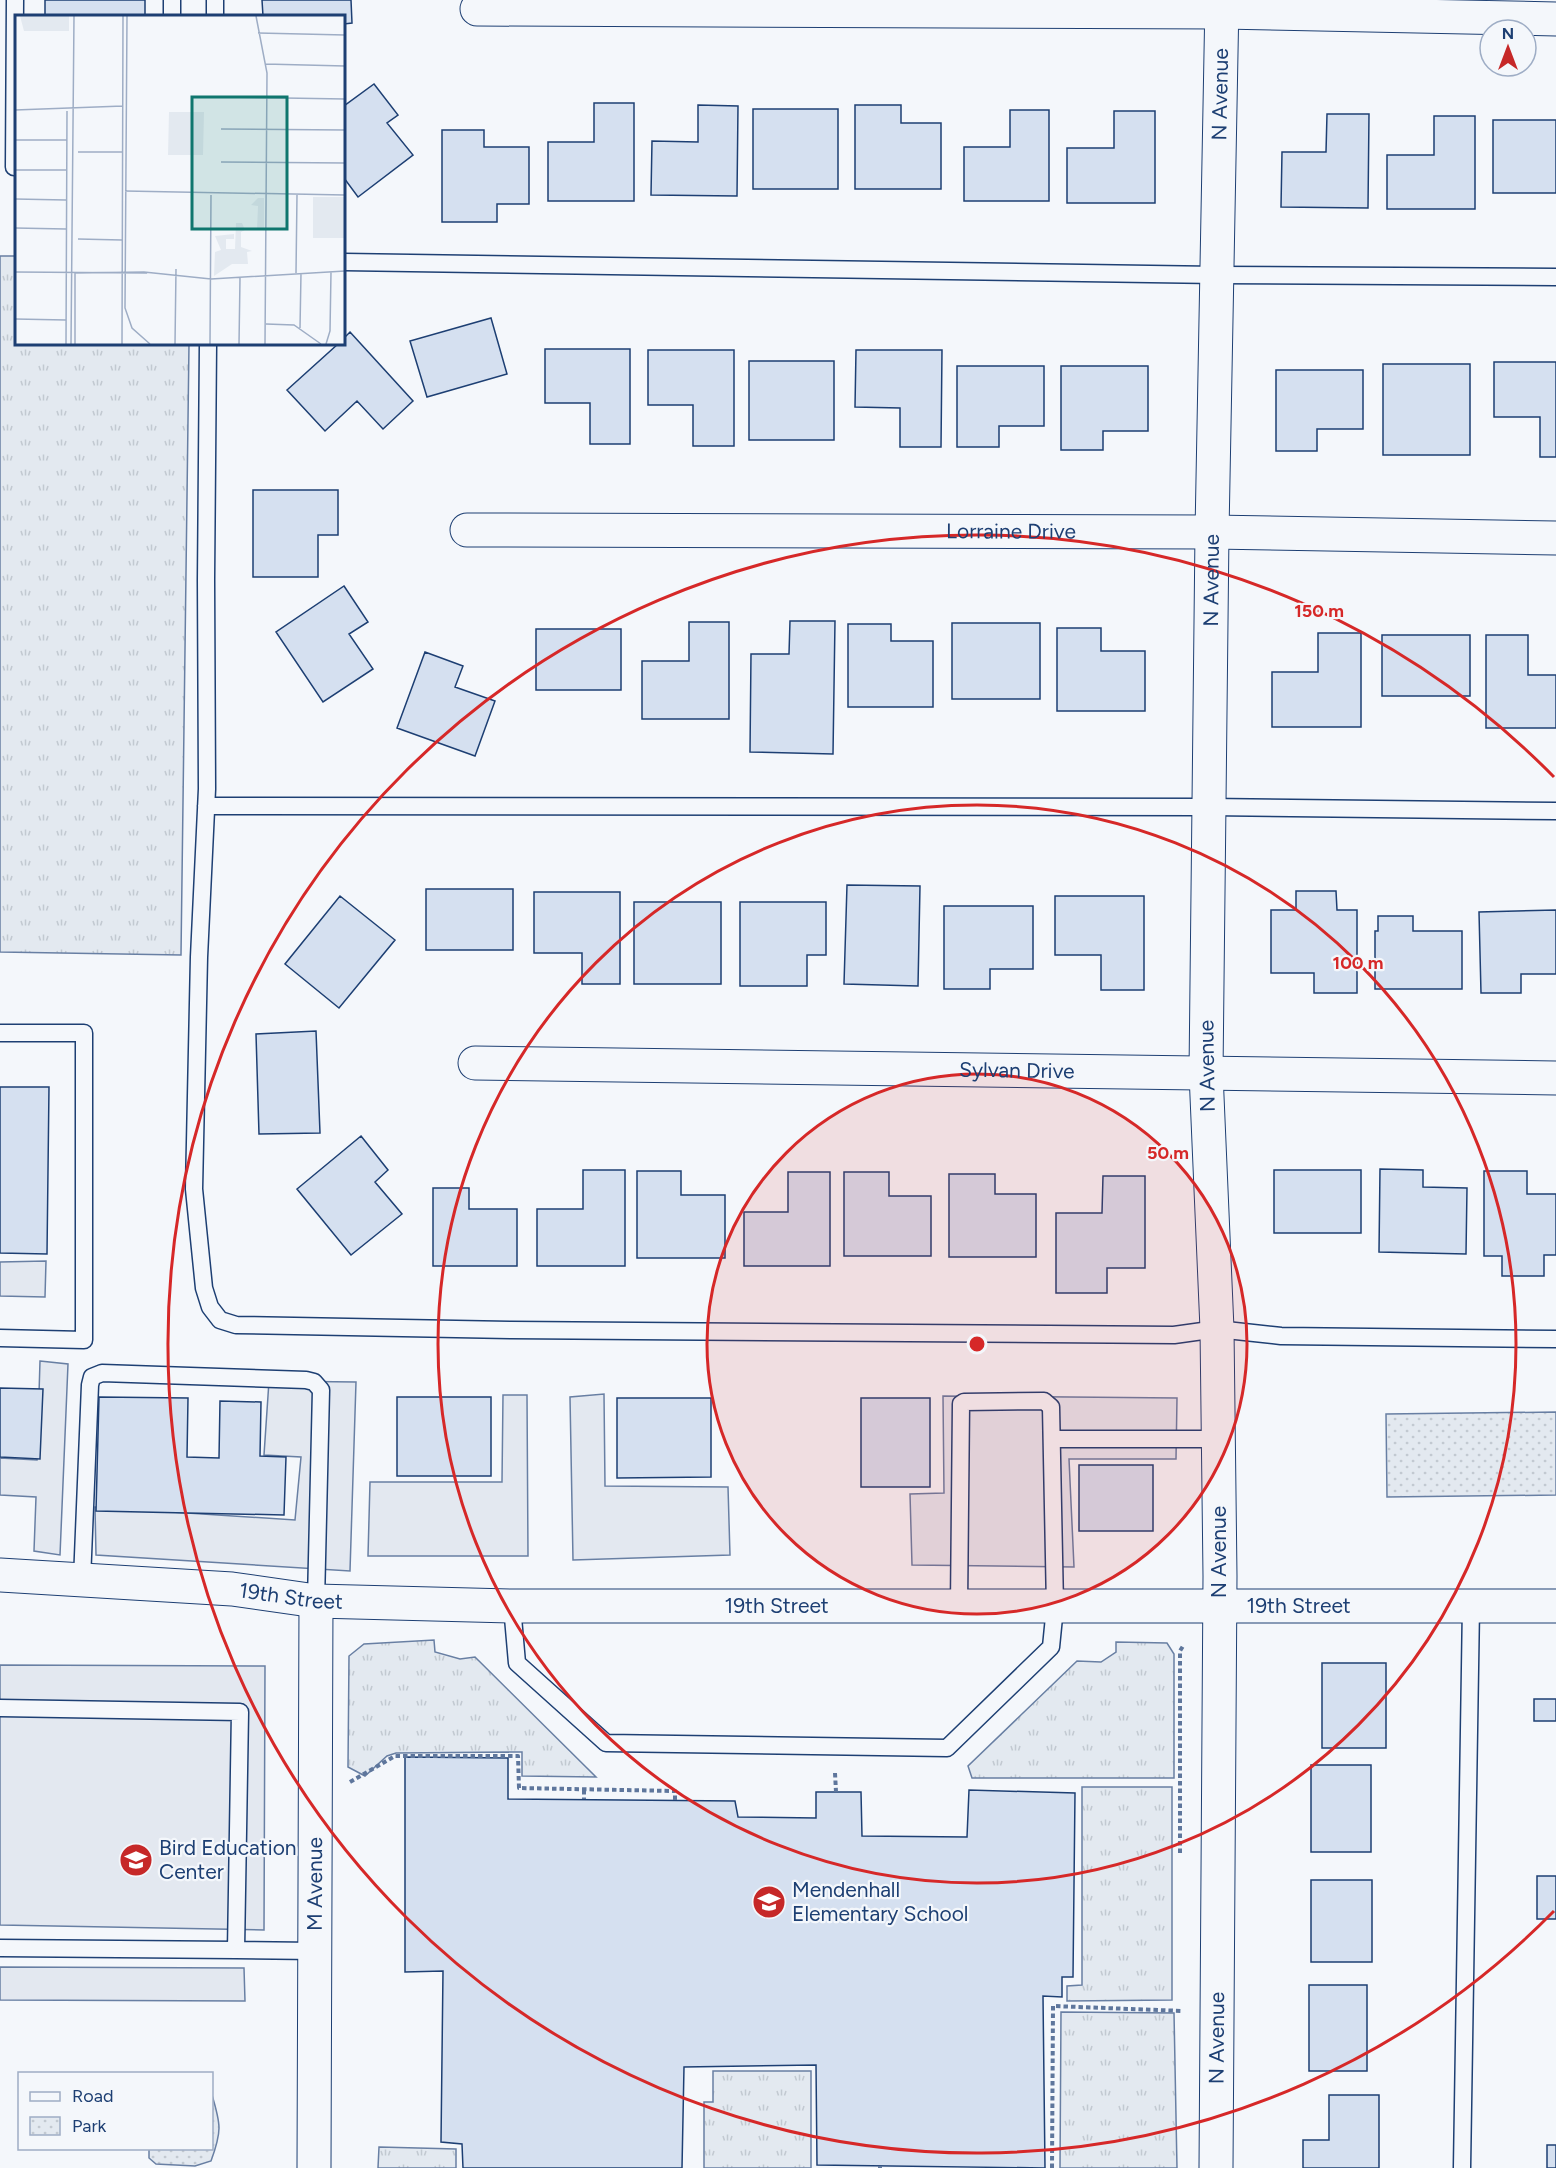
<svg xmlns="http://www.w3.org/2000/svg" width="1556" height="2168" viewBox="0 0 1556 2168" font-family="Figtree,sans-serif">
<style>
.grass{fill:url(#grass-tufts);stroke:#687fa3;stroke-width:1.5}
.park{fill:url(#park-dots);stroke:#687fa3;stroke-width:1.5}
.parking{fill:#e3e8f0;stroke:#687fa3;stroke-width:1.5}
.building{fill:#d5e0f0;stroke:#1d3f73;stroke-width:1.5}
.lines{fill:none;stroke-linecap:round;stroke-linejoin:round}
.lane-casing{stroke:#1d3f73;stroke-width:19}
.street-casing{stroke:#1d3f73;stroke-width:35}
.path{stroke:#5e769c;stroke-width:4;stroke-dasharray:4.5 3;stroke-linecap:butt}
.lane{stroke:#f4f7fb;stroke-width:16}
.street{stroke:#f4f7fb;stroke-width:33}
.ring{fill:none;stroke:#d62828;stroke-width:3}
.labels{text-anchor:middle;stroke-width:4.5;stroke-linejoin:round;paint-order:stroke}
.street-label{font-size:21px;fill:#1d3f73;stroke:#f4f7fb}
.poi-label{font-size:21px;fill:#1d3f73;stroke:#f4f7fb;text-anchor:start}
.inset-road{fill:none;stroke:#9eadc5;stroke-width:1.5}
.view{fill:#0f766e;fill-opacity:0.15;stroke:#0f766e;stroke-width:3}
.inset-edge{fill:none;stroke:#1d3f73;stroke-width:3}
.centre{fill:#d62828;stroke:#f4f7fb;stroke-width:3}
.ring-label{font-size:18px;text-anchor:middle;font-weight:bold;fill:#d62828;stroke:#f4f7fb;stroke-width:4.5;stroke-linejoin:round;paint-order:stroke}
</style>
<defs>
<pattern id="grass-tufts" width="24" height="20" patternUnits="userSpaceOnUse" patternTransform="scale(1.5)"><rect width="24" height="20" fill="#e3e9f0"/><path d="M3 7l-1-3M5 7V3M7 7l1-3M15 17l-1-3M17 17v-4M19 17l1-3" fill="none" stroke="#c2c9d1"/></pattern>
<pattern id="park-dots" width="8" height="8" patternUnits="userSpaceOnUse" patternTransform="scale(1.5)"><rect width="8" height="8" fill="#e3e9f0"/><path d="M2 2h.1M6 6h.1" fill="none" stroke="#c2c9d1" stroke-width="1.8" stroke-linecap="round"/></pattern>
</defs>
<rect width="100%" height="100%" fill="#f4f7fb"/>
<path class="grass" d="M0,256H16V344H189L181,955L0,952Z
M434,1640L435,1652L460,1659L475,1657L596,1777L522,1776V1752L396,1753L387,1756L365,1776L348,1767L349,1656L364,1644Z
M1116,1642L1167,1643L1174,1654V1778H972L968,1766L1077,1661L1101,1662L1116,1652Z
M1082,1787H1172V2000L1067,2001V1986L1082,1985Z
M1061,2012L1174,2013L1177,2168H1060Z
M713,2071H811V2168H704V2102H713Z
M379,2147L456,2149V2168H378Z"/>
<path class="park" d="M1556,1412V1495L1387,1497L1386,1414Z
M212,2095C221,2125 222,2131 211,2161L195,2166L156,2164L149,2158V2149L212,2148Z"/>
<path class="parking" d="M46,1261L45,1297L0,1296V1262Z
M40,1361L68,1364L60,1555L34,1551L36,1497L0,1495V1458L37,1460Z
M269,1381L356,1382L350,1571L96,1555L95,1507L295,1520L301,1457L264,1455Z
M604,1394L605,1486L728,1487L730,1555L573,1560L570,1397Z
M503,1395H527L528,1556H368L370,1482H502Z
M943,1396L1177,1398L1176,1459H1069L1074,1567L912,1565L910,1494L944,1493Z
M0,1665L265,1666L264,1930L0,1925Z
M0,1967L244,1968L245,2001L0,2000Z"/>
<path class="building" d="M45,0H145V16H45Z
M262,0H351L352,23L344,24V16H263Z
M374,84L398,115L387,123L413,155L358,197L344,178V106Z
M594,103H634V201H548V142H594Z
M698,105L738,106L737,196L651,195L652,141L698,142Z
M855,105H901V123H941V189H855Z
M753,109H838V189H753Z
M1010,110H1049V201H964V147H1010Z
M1114,111H1155V203H1067V148H1114Z
M1327,114H1369L1368,208L1281,207L1282,152H1326Z
M1434,116H1475V209H1387V155H1434Z
M1493,120H1556V193H1493Z
M442,130H484V147H529V204H497V222H442Z
M491,318L507,374L427,397L410,341Z
M350,332L413,401L383,429L357,401L325,431L287,390L338,344H344V338Z
M545,349H630V444H590V403H545Z
M648,350H734V446H693V405H648Z
M856,350H942L941,447H900V408L855,407Z
M749,361H834V440H749Z
M1494,362H1556V457H1540V417H1494Z
M1383,364H1470V455H1383Z
M957,366H1044V426H999V447H957Z
M1061,366H1148V431H1103V450H1061Z
M1276,370H1363V429H1317V451H1276Z
M253,490H338V535H318V577H253Z
M344,586L368,622L349,634L373,669L323,702L276,632Z
M790,621H835L833,754L750,752L751,654H789Z
M689,622H729V719H642V661H689Z
M952,623H1040V699H952Z
M848,624H891V641H933V707H848Z
M1057,628H1101V651H1145V711H1057Z
M536,629H621V690H536Z
M1318,633H1361V727H1272V672H1318Z
M1382,635H1470V696H1382Z
M1486,635H1528V675H1556V728H1486Z
M425,652L463,666L455,687L495,701L475,756L397,728Z
M847,885L920,886L918,986L844,984Z
M426,889H513V950H426Z
M1296,891H1336L1337,910H1357V993H1314V973H1271V910H1296Z
M534,892H620V984H582V953H534Z
M340,896L395,940L339,1008L285,964Z
M1055,896H1144V990H1101V955H1055Z
M634,902H721V984H634Z
M740,902H826V955H807V986H740Z
M944,906H1033V969H990V989H944Z
M1556,910V974H1521V993H1481L1479,912Z
M1378,916H1413V931H1462V989H1375V931H1378Z
M316,1031L320,1133L259,1134L256,1034Z
M0,1087H49L47,1254L0,1253Z
M361,1136L388,1170L375,1182L402,1214L351,1255L297,1189Z
M1380,1169L1423,1170V1187L1467,1188L1466,1254L1379,1252Z
M583,1170H625V1266H537V1209H583Z
M1274,1170H1361V1233H1274Z
M637,1171H681V1195H725V1258H637Z
M1484,1171H1527V1194H1556V1255H1544V1276H1502V1256H1484Z
M788,1172H830V1266H744V1212H788Z
M844,1172H889V1196H931V1256H844Z
M949,1174H995V1194H1036V1257H949Z
M1103,1176H1145V1268H1107V1293H1056V1213H1102Z
M433,1188H469V1209H517V1266H433Z
M0,1388L43,1389L40,1459L0,1457Z
M99,1397L188,1398L187,1457L219,1458L220,1401L261,1402L260,1456L286,1457L284,1515L96,1511Z
M397,1397H491V1476H397Z
M617,1398H711V1477L617,1478Z
M861,1398H930V1487H861Z
M1079,1465H1153V1531H1079Z
M1322,1663H1386V1748H1322Z
M1534,1699H1556V1721H1534Z
M405,1757L508,1758V1799L735,1801L738,1817L816,1818V1792H861L862,1836L967,1837L969,1790L1075,1793L1073,1977H1062V1997L1043,1996L1045,2168L817,2165L816,2065L684,2067L682,2168H463L462,2144L441,2142L443,1971L405,1972Z
M1311,1765H1371V1852H1311Z
M1537,1876H1556V1919H1537Z
M1311,1880H1372V1962H1311Z
M1309,1985H1367V2071H1309Z
M1329,2095H1379V2168H1303V2140H1329Z
M1547,2145H1556V2168H1547Z"/>
<g class="lines">
<defs>
<path id="lane" d="M172,16V0
M215,16V0
M14,167L15,0
M344,262L1217,275L1556,277
M208,344L206,580L207,789L199,957L194,1189L204,1288L210,1307L220,1320L236,1325L511,1330L1174,1335L1217,1329L1281,1336L1556,1339
M206,806L1209,807L1556,811
M0,1033H84V1340L0,1338
M1052,1439H1218
M82,1580L90,1385L92,1377L102,1373L306,1380L314,1382L321,1390L316,1601
M512,1606L517,1663L606,1743L947,1748L1051,1647L1055,1607L1051,1407L1044,1401L964,1402L961,1404L959,1606
M0,1708L240,1712L236,1950L0,1948
M236,1950L315,1951
M1462,2168L1471,1606"/>
<g id="street">
<path d="M477,9L1222,12L1556,19"/>
<path id="s1" d="M467,530L1212,532L1556,538"/>
<path id="s2" d="M475,1063L1556,1078"/>
<path id="s3" d="M0,1575L232,1589L316,1601L512,1606H1556"/>
<path id="s4" d="M314,2168L316,1601"/>
<path id="s5" d="M1216,2168L1220,1576L1217,1329L1206,1073L1212,532L1222,0"/>
</g>
</defs>
<use href="#lane" class="lane-casing"/>
<use href="#street" class="street-casing"/>
<path class="path" d="M835,1773L836,1792
M350,1782L395,1756H518L519,1788L675,1791V1800
M584,1790V1799
M1180,1853V1651L1183,1646
M880,2166V2168
M1052,2168L1053,2006L1183,2011"/>
<use href="#lane" class="lane"/>
<use href="#street" class="street"/>
</g>
<circle cx="977" cy="1344" r="270" fill="#d62828" fill-opacity=".12"/>
<g class="ring">
<circle cx="977" cy="1344" r="270"/>
<circle cx="977" cy="1344" r="539"/>
<path d="M1554 1911A809 809 0 1 1 1554 777"/>
</g>
<defs>
<symbol id="school-disc" viewBox="-11 -11 22 22"><circle r="9.5" fill="#c62828" stroke="#f4f7fb"/><path d="M0-5L7-2L0 1L-7-2ZM-4 1L0 2.5L4 1V4Q0 6-4 4Z" fill="#fff"/></symbol>
</defs>
<g fill-rule="evenodd">
<use href="#school-disc" x="117" y="1841" width="38" height="38"/>
<use href="#school-disc" x="750" y="1883" width="38" height="38"/>
</g>
<g class="labels">
<g class="street-label">
<text dy="7" stroke="none"><textPath href="#s5" startOffset="2074">N Avenue</textPath></text>
<text dy="7" stroke="none"><textPath href="#s1" startOffset="544">Lorraine Drive</textPath></text>
<text dy="7" stroke="none"><textPath href="#s5" startOffset="1588">N Avenue</textPath></text>
<text transform="translate(1207 1066) rotate(-91)" y="7">N Avenue</text>
<text dy="7" stroke="none"><textPath href="#s2" startOffset="542">Sylvan Drive</textPath></text>
<text transform="translate(1219 1552) rotate(-90)" y="7">N Avenue</text>
<text dy="7" stroke="none"><textPath href="#s3" startOffset="292">19th Street</textPath></text>
<text dy="7" stroke="none"><textPath href="#s3" startOffset="778">19th Street</textPath></text>
<text dy="7" stroke="none"><textPath href="#s3" startOffset="1300">19th Street</textPath></text>
<text dy="7" stroke="none"><textPath href="#s4" startOffset="284">M Avenue</textPath></text>
<text dy="7" stroke="none"><textPath href="#s5" startOffset="130">N Avenue</textPath></text>
</g>
<g class="poi-label">
<text x="159" y="1855">Bird Education<tspan x="159" dy="24">Center</tspan></text>
<text x="792" y="1897">Mendenhall<tspan x="792" dy="24">Elementary School</tspan></text>
</g>
</g>
<g transform="translate(15 15)">
<rect width="330" height="330" fill="#f4f7fb"/>
<path d="M5,1H54V16H9ZM154,97H189L188,140H153ZM243,183H249V215H242L243,191L236,190ZM221,208H227L230,215L226,217V232L237,236L232,237L233,249H217L199,261L200,237L206,235L200,221L219,219V224H211V234H220Z" fill="#e3e9f0"/>
<path d="M298,182H330V223H298Z" fill="#e3e9f0"/>
<path class="inset-road" d="M112,1L110,293L117,313L135,329M241,1L252,58L250,329M243,18L330,20M250,49L330,51M206,82L330,84M0,95L108,91M206,114L330,115M0,125H52M63,137H107M206,147L330,148M0,155H51M110,176L330,180M0,184L51,185M0,213L51,214M63,224L107,225M0,257L132,258M60,258L129,257L196,264L330,256M60,258V329M281,258L282,180M0,304L51,305M251,309L279,310L306,329M285,313L286,258M51,329L52,96M56,329L59,1M107,329L108,1M160,329L161,254M195,329L196,180M224,329L225,263M311,329L315,316L316,257"/>
<path class="view" d="M177,82H272V214H177Z"/>
<rect width="330" height="330" class="inset-edge"/>
</g>
<circle cx="977" cy="1344" r="9" class="centre"/>
<g class="ring-label">
<text x="1319" y="617">150 m</text>
<text x="1358" y="969">100 m</text>
<text x="1168" y="1159">50 m</text>
</g>
<rect x="18" y="2072" width="195" height="78" fill="#f4f7fb" stroke="#9eadc5" stroke-width="1.5"/>
<rect x="30" y="2092" width="30" height="9" fill="#f4f7fb" stroke="#9eadc5" stroke-width="1.5"/>
<text x="72" y="2102" font-size="18" fill="#1d3f73">Road</text>
<rect x="30" y="2117" width="30" height="18" fill="url(#park-dots)" stroke="#9eadc5" stroke-width="1.5"/>
<text x="72" y="2132" font-size="18" fill="#1d3f73">Park</text>
<g transform="translate(1508 48)"><circle r="28" fill="#f4f7fb" stroke="#9eadc5" stroke-width="1.5"/>
<path d="M0-4.5L10 22L0 15L-10 22Z" fill="#c62828"/>
<text y="-9" font-size="16" font-weight="bold" text-anchor="middle" fill="#1d3f73">N</text>
</g>
</svg>
